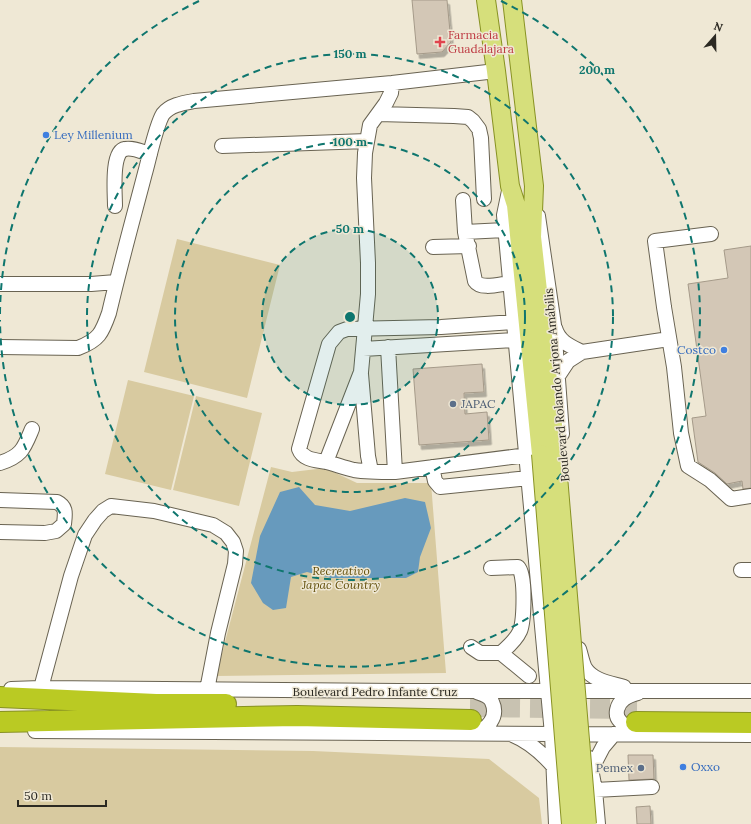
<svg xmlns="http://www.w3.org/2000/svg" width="751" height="824" viewBox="0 0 751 824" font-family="Lora,serif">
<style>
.green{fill:#d8caa0}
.water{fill:#679abd}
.building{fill:#d3c7b6;stroke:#a59a89;filter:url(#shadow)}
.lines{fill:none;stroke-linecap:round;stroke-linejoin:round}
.highway-tunnel{stroke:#c8c2b1;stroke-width:20;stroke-dasharray:20 10;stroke-linecap:butt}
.minor-casing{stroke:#696352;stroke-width:16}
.major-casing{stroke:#889223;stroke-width:20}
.highway-casing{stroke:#889223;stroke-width:22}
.minor{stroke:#fff;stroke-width:14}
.major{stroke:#d6df7b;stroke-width:18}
.highway{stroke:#baca23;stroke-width:20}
.major-bridge-casing{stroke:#889223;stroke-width:20;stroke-linecap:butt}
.major-bridge{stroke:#d6df7b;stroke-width:18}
.ring{fill:none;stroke:#0f766e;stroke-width:2;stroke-dasharray:7 5}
.health-dot{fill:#e0444e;stroke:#efe8d5;stroke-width:1.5}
.shop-dot{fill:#3f7fe0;stroke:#efe8d5;stroke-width:1.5}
.service-dot{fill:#5c6f8a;stroke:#efe8d5;stroke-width:1.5}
.labels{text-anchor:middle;stroke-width:3;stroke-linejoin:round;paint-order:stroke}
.health-label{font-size:12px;fill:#be3a42;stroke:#efe8d5;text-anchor:start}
.shop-label{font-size:12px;fill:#366cbe;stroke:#efe8d5;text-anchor:start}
.street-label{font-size:12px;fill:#2b2922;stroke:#efe8d5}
.service-label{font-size:12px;fill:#4e5e75;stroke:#efe8d5;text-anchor:start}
.park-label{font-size:12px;font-style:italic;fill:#64510d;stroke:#efe8d5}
.centre{fill:#0f766e;stroke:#efe8d5;stroke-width:2}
.ring-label{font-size:12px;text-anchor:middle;font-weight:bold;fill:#0f766e;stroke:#efe8d5;stroke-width:3;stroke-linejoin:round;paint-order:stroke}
</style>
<defs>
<filter id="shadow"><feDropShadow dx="2.5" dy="4.5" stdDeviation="0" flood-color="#0004"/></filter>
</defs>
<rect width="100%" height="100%" fill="#efe8d5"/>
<path class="green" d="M177,239L280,265L247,398L144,372Z
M128,380L194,396L171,490L105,474Z
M196,396L262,413L239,506L173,490Z
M271,467L292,472L325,468L357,483H431L446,673L216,676Z
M0,747L313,751L489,759L539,798L542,824H0Z"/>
<path class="water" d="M299,487L315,505L350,511L405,498L425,502L431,528L420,557L418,572L406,578H331L307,572L291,577L286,608L273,610L263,603L251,583L260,536L280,492Z"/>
<path class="building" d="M412,0H447L451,42L442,52L417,54Z
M751,246V488L743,489L742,481L727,484L715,473L698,462L692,418L706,416L688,284L728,278L724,250Z
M482,364L484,392L464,393L465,414L487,412L489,440L419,445L413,369Z
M628,755H653L654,779L629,780Z
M650,806L651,824H637L636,807Z"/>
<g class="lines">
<path class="highway-tunnel" d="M470,707L637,709"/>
<defs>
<path id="minor" d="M378,114L454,116L468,117L473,121L479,129L481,138L484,199
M222,146L367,141
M510,186L504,215L552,734L556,824
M463,200L465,232L475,281C481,290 500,284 510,283
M115,206C115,194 111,151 125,149C132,147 143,152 150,154
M538,216L554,325L562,434
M465,232L505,230
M711,234L655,241L664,307L674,367L681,433L688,466L710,480L731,499L751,496
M433,247L469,246
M0,284H91L116,282
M514,322L441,327L347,329L339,332L329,344L299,449C303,460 316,460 326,462C335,464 344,468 354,470C367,472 381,472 395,472L527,455
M555,328C559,342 570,346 582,352
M0,347L78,348C99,340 102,333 109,313C120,266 133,219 145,173C149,159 156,125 163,114C170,105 183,103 194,101L392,83L496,71
M388,347L395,472
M363,349L515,340
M361,374L368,456L371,471
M558,376L568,361L582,352L669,339
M326,462L361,372L368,294V263L364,178L365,153L370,125L386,103L391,93L392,83
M0,463C22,456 24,448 32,429
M432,467L435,481L440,487L529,478
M0,500L57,502C67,507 65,514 64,524L56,531L45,533L0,532
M491,568L518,567C526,574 524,621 520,631C516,640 508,647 501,653
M741,570H751
M471,647L480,653H501L529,676
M579,649C581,655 582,662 585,668C593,681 611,683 624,687
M41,688L71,576L85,535L95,520L103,511L111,506L154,511L213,525L226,533L233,542L236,551L235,564L218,633L207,690
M11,689L41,688C278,691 514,692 751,691
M35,731L751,735
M474,733C487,730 499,717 492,702C490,696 482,694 477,692
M634,734C629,730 624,726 620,721C614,715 617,704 624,699C628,696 634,694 638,693
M513,735C530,742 542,753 554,767
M589,758L595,790L598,824
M591,770L603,747L614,734
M595,790L652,787"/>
<path id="major" d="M486,0L496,71L510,186L516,205L541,454
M512,0L534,186L532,237L556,452"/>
<path id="highway" d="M0,697L156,704H226
M0,722L297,716L471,720
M636,722L751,723"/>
</defs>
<use href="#minor" class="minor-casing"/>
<use href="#major" class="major-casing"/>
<use href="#highway" class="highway-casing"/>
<use href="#minor" class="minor"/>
<use href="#major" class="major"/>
<use href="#highway" class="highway"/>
<defs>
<path id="major-bridge" d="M556,452L587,824
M541,454L571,824"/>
</defs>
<use href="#major-bridge" class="major-bridge-casing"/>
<use href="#major-bridge" class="major-bridge"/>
</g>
<circle cx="350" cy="317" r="88" fill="#0f766e" fill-opacity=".12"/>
<g class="ring">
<circle cx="350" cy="317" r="88"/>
<circle cx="350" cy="317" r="175"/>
<circle cx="350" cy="317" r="263"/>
<path d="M0 314A350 350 0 0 1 199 1M501 1A350 350 0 1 1 0 320"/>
</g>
<path class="health-dot" d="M438 36h4v4h4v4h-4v4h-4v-4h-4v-4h4z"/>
<g class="shop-dot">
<circle cx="46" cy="135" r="4"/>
<circle cx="724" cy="350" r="4"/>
<circle cx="683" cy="767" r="4"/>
</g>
<g class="service-dot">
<circle cx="453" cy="404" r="4"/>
<circle cx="641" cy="768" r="4"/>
</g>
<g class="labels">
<g class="health-label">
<text x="448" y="39">Farmacia<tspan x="448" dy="14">Guadalajara</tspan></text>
</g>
<g class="shop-label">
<text x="54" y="139">Ley Millenium</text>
<text x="716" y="354" text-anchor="end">Costco</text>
<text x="691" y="771">Oxxo</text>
</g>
<g class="street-label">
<text transform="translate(557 385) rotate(-95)" y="4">Boulevard Rolando Arjona Amábilis</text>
<text x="375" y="696">Boulevard Pedro Infante Cruz</text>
</g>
<g class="service-label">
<text x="461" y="408">JAPAC</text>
<text x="633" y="772" text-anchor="end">Pemex</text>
</g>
<g class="park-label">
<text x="341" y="575">Recreativo<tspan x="341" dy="14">Japac Country</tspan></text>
</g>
</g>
<circle cx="350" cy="317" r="6" class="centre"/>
<g class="ring-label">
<text x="350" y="58">150 m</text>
<text x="597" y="74">200 m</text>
<text x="350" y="146">100 m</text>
<text x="350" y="233">50 m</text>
</g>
<g transform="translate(715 36) rotate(20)" stroke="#efe8d5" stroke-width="3" paint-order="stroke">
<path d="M0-3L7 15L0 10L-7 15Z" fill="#2b2922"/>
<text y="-6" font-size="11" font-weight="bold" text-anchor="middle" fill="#2b2922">N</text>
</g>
<path d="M18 800v6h88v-6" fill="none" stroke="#2b2922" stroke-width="2"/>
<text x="24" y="800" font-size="12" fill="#2b2922" stroke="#efe8d5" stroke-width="3" paint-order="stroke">50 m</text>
</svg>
